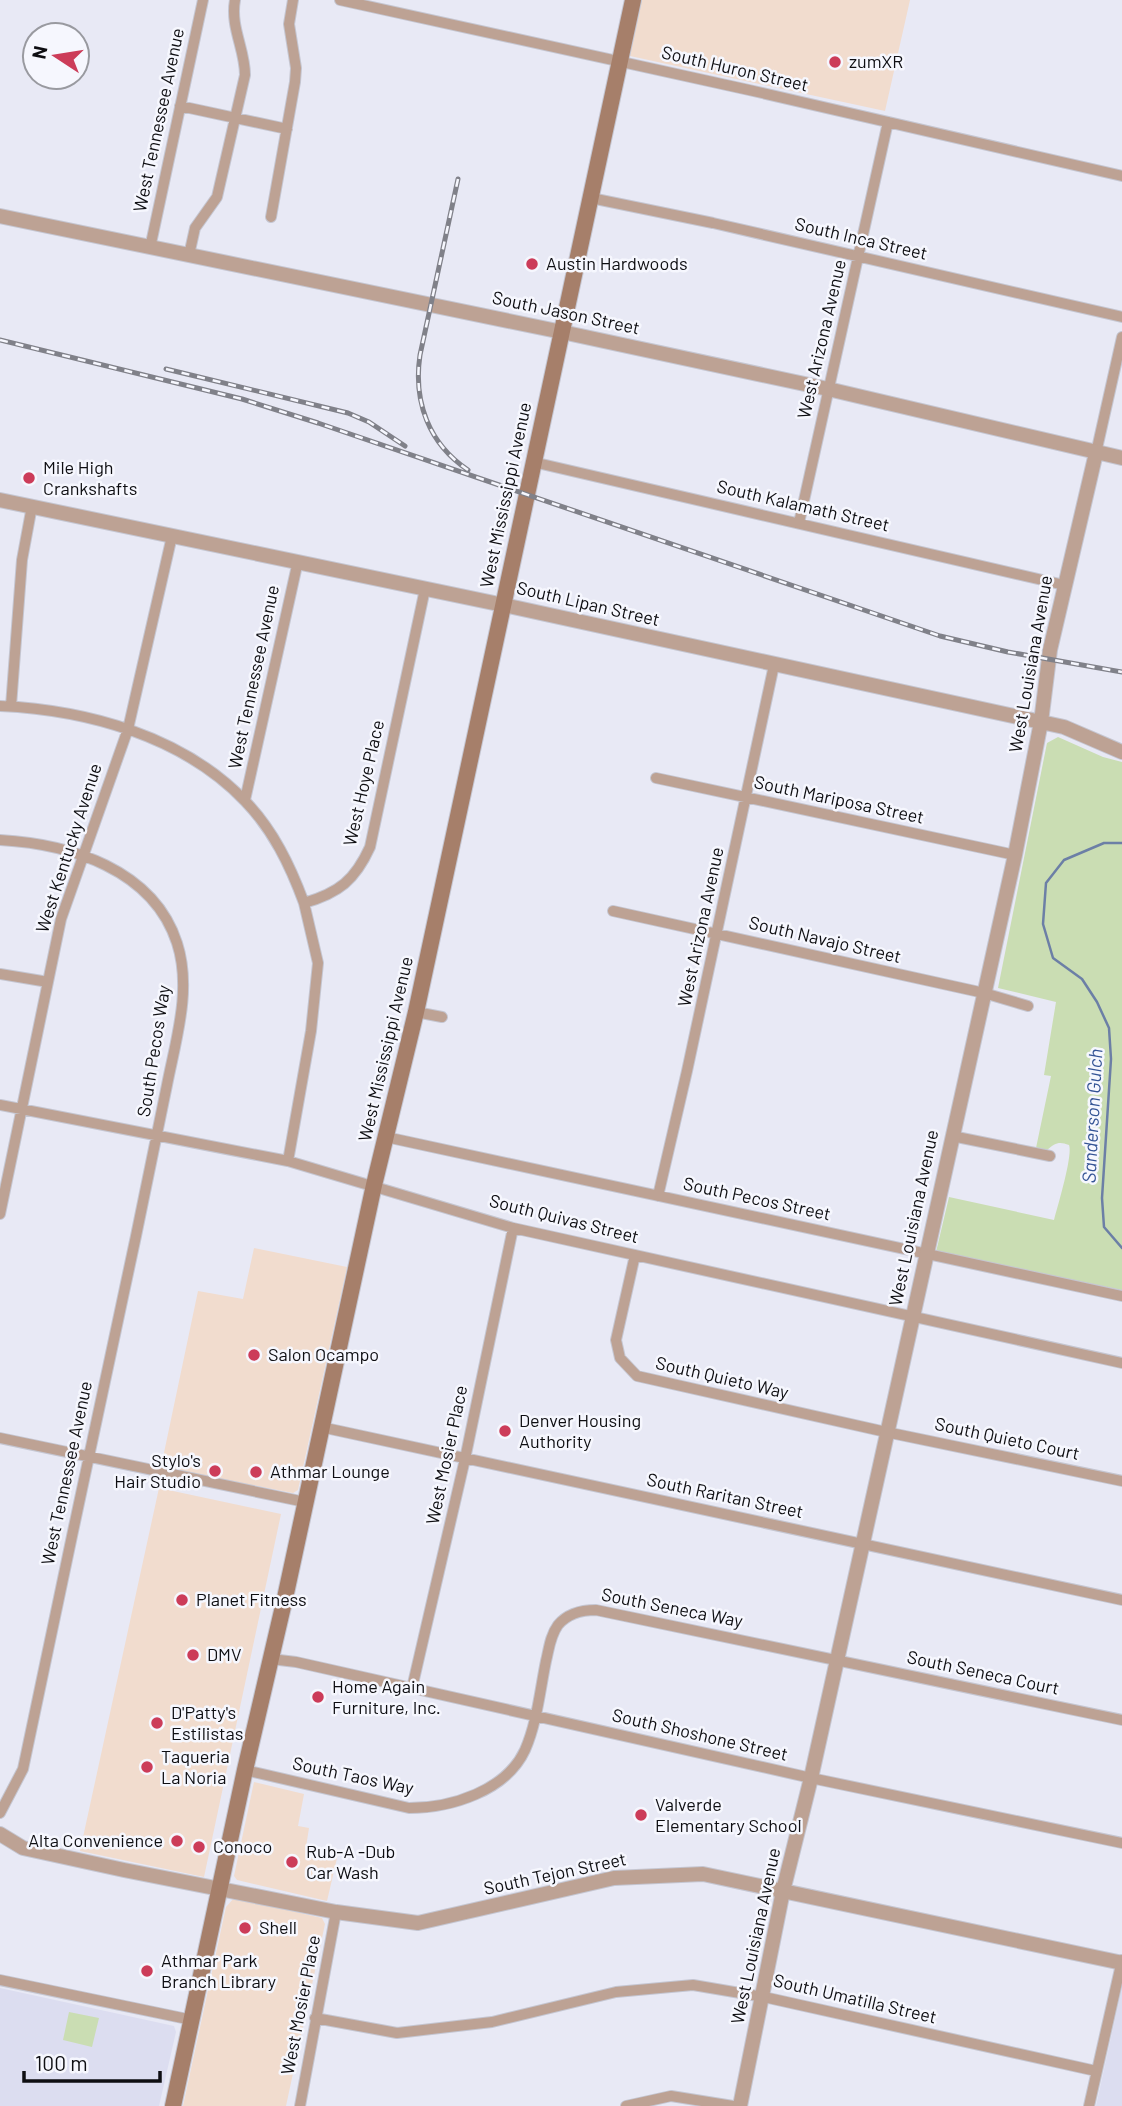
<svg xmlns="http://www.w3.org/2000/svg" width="1122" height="2106" viewBox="0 0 1122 2106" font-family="Barlow,sans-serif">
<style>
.commercial{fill:#f1dcce}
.built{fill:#dcddf0}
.green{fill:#caddb3}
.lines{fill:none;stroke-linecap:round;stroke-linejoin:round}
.stream{stroke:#6c7fa6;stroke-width:2.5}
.minor-casing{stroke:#c5c6d1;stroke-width:12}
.tertiary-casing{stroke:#c5c6d1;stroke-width:16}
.secondary-casing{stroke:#c5c6d1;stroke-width:18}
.minor{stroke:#bda294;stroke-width:10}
.tertiary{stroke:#bda294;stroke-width:14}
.secondary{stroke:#a67f6a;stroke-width:16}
.rail-casing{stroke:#808189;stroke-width:5}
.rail{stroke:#f6f7fe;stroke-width:2.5;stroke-dasharray:8;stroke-linecap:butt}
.poi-dot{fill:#cc3c59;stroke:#f6f7fe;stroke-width:2.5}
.labels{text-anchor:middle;stroke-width:5;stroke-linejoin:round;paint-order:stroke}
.poi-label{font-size:18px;fill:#0e0e12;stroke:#f6f7fe;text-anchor:start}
.street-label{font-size:18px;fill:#0e0e12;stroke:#f6f7fe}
.water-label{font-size:19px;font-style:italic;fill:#345495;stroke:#f6f7fe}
</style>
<rect width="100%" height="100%" fill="#e8e9f5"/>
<path class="commercial" d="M642,0H910L885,111L630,56Z
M254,1248L347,1267L298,1490L293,1493L161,1467L198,1291L243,1299Z
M159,1488L281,1514L204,1877L80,1851Z
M254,1782L304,1794L298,1826L309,1828L306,1847L338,1854L327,1901L237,1880L234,1876Z
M234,1898L322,1918L325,1924L286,2106H183L226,1907Z"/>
<path class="built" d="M1122,1987V2106H1096Z
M0,1988L174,2026L176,2032L159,2106H0Z"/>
<path class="green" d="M1058,737L1103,757L1122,762V1290L936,1252L949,1197L1054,1220C1058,1205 1073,1155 1069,1145C1059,1141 1055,1143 1047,1150L1036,1148L1051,1076L1044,1075L1056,1002L998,988L1047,743Z
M69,2012L99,2018L92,2047L63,2040Z"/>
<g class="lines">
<path class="stream" d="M1122,843H1104L1064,860L1046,883L1043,924L1053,958L1082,979L1097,1002L1109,1028L1111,1059L1102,1198L1104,1227L1122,1248"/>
<defs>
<path id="minor" d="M340,0L749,90L1122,176
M180,106L287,129
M591,198L713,223L1122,317
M271,217L295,82L296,68L289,24L293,0
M150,248L203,0
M189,255L195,228L217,197L245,75C245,49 230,27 235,0
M1096,453L1122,337
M533,462L1064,585
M799,523L888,122
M0,706C87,710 183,736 245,801C273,830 290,865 304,903
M11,706L22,560L32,506
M656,778L1015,855
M245,800L298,561
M0,840C70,844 153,869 177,943C192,989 176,1039 167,1085C157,1136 146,1186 136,1236C98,1414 60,1591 23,1769L0,1813
M613,911L984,993L1028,1006
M0,974L48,982
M416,1012L442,1017
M0,1105L288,1161L513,1228L1122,1363
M952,1136L1050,1156
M386,1137L1122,1296
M288,1161L311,1031L318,963L304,903C339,893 355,880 370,847L425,589
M658,1196L687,1071L774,665
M0,1214L61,919L128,729L172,536
M635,1255L616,1340L620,1358L637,1376L886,1432L1122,1481
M321,1427L1122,1600
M0,1438L305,1502
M271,1659L296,1662L811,1778L1122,1843
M412,1688L465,1459L513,1228
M245,1770L409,1808C451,1808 506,1791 525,1750C537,1723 540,1690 546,1661C549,1649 550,1636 558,1625C568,1613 581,1610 596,1610L1122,1720
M0,1980L192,2020
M315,2018L397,2033L492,2022L616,1992L693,1985L764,1997L1096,2071
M300,2106L336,1912
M626,2106L671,2096L733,2106
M1089,2106L1122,1960"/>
<path id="tertiary" d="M0,216L562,332L828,389L1122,458
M0,500L513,607L1064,727L1122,752
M0,1834L23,1848L124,1870L336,1912L418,1923L614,1878L703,1874L1122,1963
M740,2106L783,1891L811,1778L1015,855L1041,722L1050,650L1096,453"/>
<path id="secondary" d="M173,2106L245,1770L285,1598L374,1185L416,1012L633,0"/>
</defs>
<use href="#minor" class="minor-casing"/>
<use href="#tertiary" class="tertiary-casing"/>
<use href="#secondary" class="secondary-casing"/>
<use href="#minor" class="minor"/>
<use href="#tertiary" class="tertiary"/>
<use href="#secondary" class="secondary"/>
<defs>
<path id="rail" d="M458,179L420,355C413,402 429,444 468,470
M0,340L242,399L318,423L940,636L1008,652L1122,672
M166,369L348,413L369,422L405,446"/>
</defs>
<use href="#rail" class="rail-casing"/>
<use href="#rail" class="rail"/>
</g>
<g class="poi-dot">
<circle cx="835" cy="62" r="7"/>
<circle cx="532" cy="264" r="7"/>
<circle cx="29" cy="478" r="7"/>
<circle cx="254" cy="1355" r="7"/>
<circle cx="505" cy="1431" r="7"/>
<circle cx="215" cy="1471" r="7"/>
<circle cx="256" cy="1472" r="7"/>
<circle cx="182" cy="1600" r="7"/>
<circle cx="193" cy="1655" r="7"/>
<circle cx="318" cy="1697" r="7"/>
<circle cx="157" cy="1723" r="7"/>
<circle cx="147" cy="1767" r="7"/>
<circle cx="641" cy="1815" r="7"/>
<circle cx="177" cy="1841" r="7"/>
<circle cx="199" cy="1847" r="7"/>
<circle cx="292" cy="1862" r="7"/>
<circle cx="245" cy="1928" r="7"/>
<circle cx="147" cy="1971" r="7"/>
</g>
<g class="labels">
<g class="poi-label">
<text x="849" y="68">zumXR</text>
<text x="546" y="270">Austin Hardwoods</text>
<text x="43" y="474">Mile High<tspan x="43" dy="21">Crankshafts</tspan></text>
<text x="268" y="1361">Salon Ocampo</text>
<text x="519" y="1427">Denver Housing<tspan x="519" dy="21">Authority</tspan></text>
<text x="201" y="1467" text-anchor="end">Stylo's<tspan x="201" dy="21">Hair Studio</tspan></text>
<text x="270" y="1478">Athmar Lounge</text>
<text x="196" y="1606">Planet Fitness</text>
<text x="207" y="1661">DMV</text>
<text x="332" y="1693">Home Again<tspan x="332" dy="21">Furniture, Inc.</tspan></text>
<text x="171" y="1719">D'Patty's<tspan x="171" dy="21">Estilistas</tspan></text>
<text x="161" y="1763">Taqueria<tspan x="161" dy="21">La Noria</tspan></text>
<text x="655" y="1811">Valverde<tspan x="655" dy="21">Elementary School</tspan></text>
<text x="163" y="1847" text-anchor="end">Alta Convenience</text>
<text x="213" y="1853">Conoco</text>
<text x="306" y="1858">Rub-A -Dub<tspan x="306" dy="21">Car Wash</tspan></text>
<text x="259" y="1934">Shell</text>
<text x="161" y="1967">Athmar Park<tspan x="161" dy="21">Branch Library</tspan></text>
</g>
<g class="street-label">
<text transform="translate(735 69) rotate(13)" y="6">South Huron Street</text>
<text transform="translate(159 120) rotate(-78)" y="6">West Tennessee Avenue</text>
<text transform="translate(861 239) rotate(13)" y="6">South Inca Street</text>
<text transform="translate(566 313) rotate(12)" y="6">South Jason Street</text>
<text transform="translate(822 339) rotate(-77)" y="6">West Arizona Avenue</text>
<text transform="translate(506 495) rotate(-78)" y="6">West Mississippi Avenue</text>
<text transform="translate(803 506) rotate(13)" y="6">South Kalamath Street</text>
<text transform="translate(588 604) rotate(13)" y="6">South Lipan Street</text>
<text transform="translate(1031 664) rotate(-80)" y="6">West Louisiana Avenue</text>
<text transform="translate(254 677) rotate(-78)" y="6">West Tennessee Avenue</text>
<text transform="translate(364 783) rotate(-77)" y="6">West Hoye Place</text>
<text transform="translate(839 800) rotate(12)" y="6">South Mariposa Street</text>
<text transform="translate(69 848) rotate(-72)" y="6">West Kentucky Avenue</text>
<text transform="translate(701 927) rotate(-78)" y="6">West Arizona Avenue</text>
<text transform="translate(825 940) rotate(13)" y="6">South Navajo Street</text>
<text transform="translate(386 1049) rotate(-77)" y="6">West Mississippi Avenue</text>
<text transform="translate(154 1051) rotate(-81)" y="6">South Pecos Way</text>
<text transform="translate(757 1199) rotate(12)" y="6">South Pecos Street</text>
<text transform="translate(914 1218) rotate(-78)" y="6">West Louisiana Avenue</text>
<text transform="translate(564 1219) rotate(14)" y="6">South Quivas Street</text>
<text transform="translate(722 1378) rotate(13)" y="6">South Quieto Way</text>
<text transform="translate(1007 1439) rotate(12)" y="6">South Quieto Court</text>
<text transform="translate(447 1455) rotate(-78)" y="6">West Mosier Place</text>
<text transform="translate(67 1473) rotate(-78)" y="6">West Tennessee Avenue</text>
<text transform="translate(725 1496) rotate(12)" y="6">South Raritan Street</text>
<text transform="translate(672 1608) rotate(11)" y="6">South Seneca Way</text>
<text transform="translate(983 1673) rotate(12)" y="6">South Seneca Court</text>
<text transform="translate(700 1735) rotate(13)" y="6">South Shoshone Street</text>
<text transform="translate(353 1776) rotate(12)" y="6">South Taos Way</text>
<text transform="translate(555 1874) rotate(-12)" y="6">South Tejon Street</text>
<text transform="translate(756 1936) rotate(-78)" y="6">West Louisiana Avenue</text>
<text transform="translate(855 1999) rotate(13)" y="6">South Umatilla Street</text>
<text transform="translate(301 2005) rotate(-79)" y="6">West Mosier Place</text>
</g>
<g class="water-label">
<text transform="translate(1092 1116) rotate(-87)" y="7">Sanderson Gulch</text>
</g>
</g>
<g transform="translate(56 56) rotate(282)"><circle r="33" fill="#f6f7fe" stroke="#999aa0" stroke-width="2"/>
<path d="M0-5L12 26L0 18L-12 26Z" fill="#cc3c59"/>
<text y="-10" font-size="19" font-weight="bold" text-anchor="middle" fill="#0e0e12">N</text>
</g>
<path d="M24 2071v10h136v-10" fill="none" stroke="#0e0e12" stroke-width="3.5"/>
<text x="35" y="2071" font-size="21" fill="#0e0e12" stroke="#f6f7fe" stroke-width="5" paint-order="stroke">100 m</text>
</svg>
